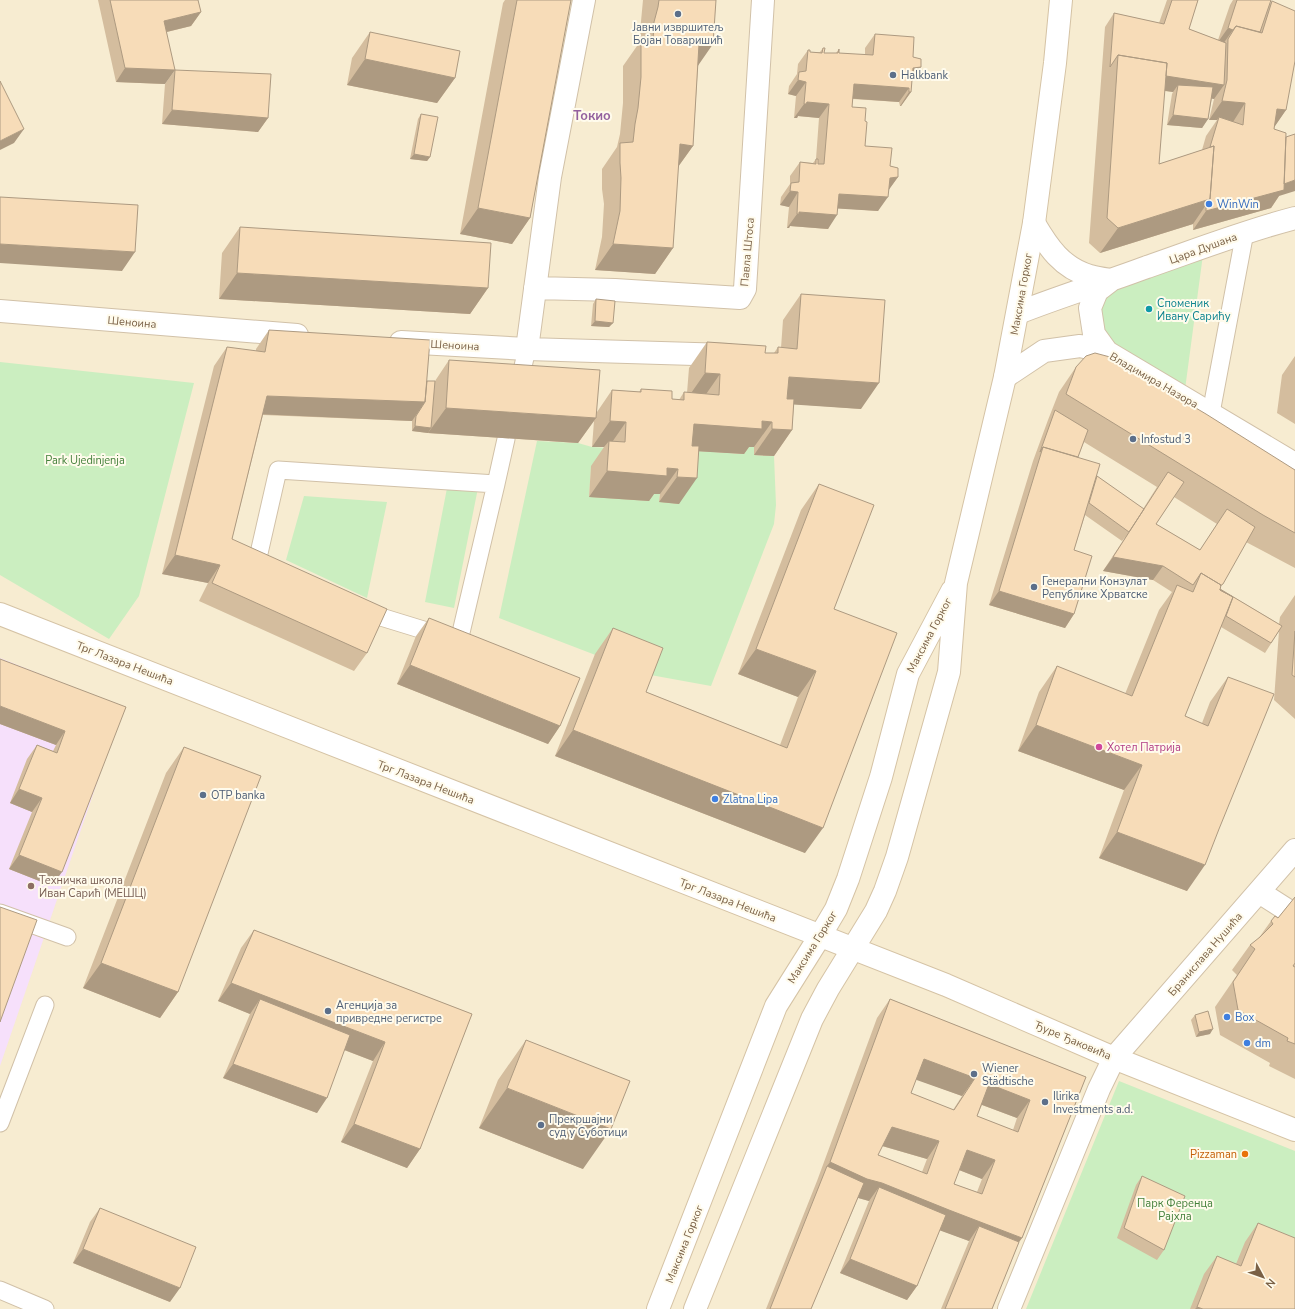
<svg xmlns="http://www.w3.org/2000/svg" width="1295" height="1309" viewBox="0 0 1295 1309" font-family="'Nunito Sans',sans-serif">
<style>
.residential{fill:#f7ecd1}
.education{fill:#f6e0fb}
.green{fill:#cbeec0}
.lines{fill:none;stroke-linecap:round;stroke-linejoin:round}
.lane-casing{stroke:#d1c1a8;stroke-width:19}
.street-casing{stroke:#d1c1a8;stroke-width:24}
.secondary-casing{stroke:#d5c3a5;stroke-width:24}
.lane{stroke:#fff;stroke-width:17}
.street{stroke:#fff;stroke-width:22}
.secondary{stroke:#fff;stroke-width:22}
.wall{fill:#d4bd9e;fill-rule:evenodd}
.shaded-wall{fill:#ad9a81}
.building{fill:#f7dcb8;stroke:#ad9a81;fill-rule:evenodd}
.service-dot{fill:#5c6f8a;stroke:#fffbec;stroke-width:1.5}
.shop-dot{fill:#3f7fe0;stroke:#fffbec;stroke-width:1.5}
.culture-dot{fill:#0f9aa8;stroke:#fffbec;stroke-width:1.5}
.hotel-dot{fill:#d1479c;stroke:#fffbec;stroke-width:1.5}
.education-dot{fill:#8d6e63;stroke:#fffbec;stroke-width:1.5}
.food-dot{fill:#e8710a;stroke:#fffbec;stroke-width:1.5}
.labels{text-anchor:middle;stroke-width:4;stroke-linejoin:round;paint-order:stroke}
.service-label{font-size:11px;fill:#4e5e75;stroke:#fffbec;text-anchor:start}
.shop-label{font-size:11px;fill:#366cbe;stroke:#fffbec;text-anchor:start}
.street-label{font-size:11px;fill:#7a6146;stroke:#fffbec}
.culture-label{font-size:11px;fill:#0d838f;stroke:#fffbec;text-anchor:start}
.park-label{font-size:11px;fill:#45813c;stroke:#fffbec}
.hotel-label{font-size:11px;fill:#b23c85;stroke:#fffbec;text-anchor:start}
.education-label{font-size:11px;fill:#785e54;stroke:#fffbec;text-anchor:start}
.food-label{font-size:11px;fill:#c56008;stroke:#fffbec;text-anchor:end}
.quarter-label{font-size:13px;font-weight:bold;fill:#94619e;stroke:#fffbec}
</style>
<rect width="100%" height="100%" fill="#fff9e3"/>
<path class="residential" d="M0,0H1295V1309H0Z"/>
<path class="education" d="M0,658L123,707L0,1066Z"/>
<path class="green" d="M1204,247L1184,397L1107,352L1097,291Z
M0,362L194,383L139,596L109,639L0,575Z
M537,441L578,443L592,447L608,448L591,467L589,497L649,494H660L659,502L683,450L743,454L744,446L754,447V455L774,456L776,505L774,524L711,686L645,674L499,618Z
M448,483L478,488L454,608L425,602Z
M304,496L387,502L367,598L286,560Z
M1119,1081L1295,1151V1309H1026Z"/>
<g class="lines">
<defs>
<path id="lane" d="M518,388L527,349
M1211,413L1245,232
M267,566L257,562L278,470L496,484L506,439
M362,609L381,617L443,636
M459,641L496,484
M0,913L67,937
M0,1123L45,1005
M0,1290L45,1309"/>
<path id="street" d="M1034,223C1048,247 1062,268 1090,276C1096,278 1104,279 1111,280
M535,288L615,290L740,298L745,289L763,0
M0,311L297,335
M1018,313C1061,296 1104,283 1147,267C1196,250 1245,231 1295,218
M401,342L527,349L728,355
M527,349L550,177L584,0
M1107,352L1094,334L1090,308L1097,291L1110,281
M1005,377L1044,351L1080,346L1107,352L1295,464
M1259,892L1295,915
M1009,1309L1099,1089L1114,1058L1295,850"/>
<path id="secondary" d="M0,614L946,985L1114,1058L1295,1130
M658,1309L776,1006L820,936L836,909L848,879L881,777L908,674L952,591
M695,1309L812,1019L828,989L876,911L885,891L897,857L949,672L956,583L1005,377L1034,223L1055,63L1061,0"/>
</defs>
<use href="#lane" class="lane-casing"/>
<use href="#street" class="street-casing"/>
<use href="#secondary" class="secondary-casing"/>
<use href="#lane" class="lane"/>
<use href="#street" class="street"/>
<use href="#secondary" class="secondary"/>
</g>
<path class="wall" d="M98,0H198L201,12L191,26L167,32L165,84L116,82Z
M505,0H571L530,218L512,244L460,234L503,3Z
M643,0H716L698,66L693,146L678,167L673,248L655,274L595,270L602,237L604,204L602,189V169L617,147L620,134L623,103V66L637,46L640,32Z
M1167,0H1198L1189,29L1218,40L1230,5L1233,0H1271L1269,5L1272,1L1286,110L1274,127L1279,196L1271,208L1193,230V223V224L1100,253L1089,243L1105,27L1114,13L1159,23ZM1164,91L1173,92L1172,94L1167,125L1202,128L1208,119L1212,98L1214,99L1209,120H1217L1206,136L1202,150L1159,164Z
M370,32L455,78L437,103L347,85L352,58Z
M875,34L912,79L911,92L901,106H900L899,102L853,99L852,107L865,121V146L890,166L898,177L889,189L878,211L838,208L828,229L790,226L789,228H787L789,207L780,205L781,197L790,184V176L800,162L813,163L816,159L819,118L798,116L797,118H794L796,96L788,94L789,86L797,74L798,64L808,50L810,52H820L823,48L824,53H836L839,49V53L865,55V48Z
M175,70L268,118L258,132L162,124L165,84Z
M421,114L430,157L427,161L410,159L418,119Z
M240,227L488,288L470,314L219,299L222,253Z
M801,294L861,409L794,404L792,430L774,456L754,455V447H749L744,454L699,451L679,504L659,502L660,494H654L649,501L589,497L591,466L604,447H592L594,421L578,443L428,433L412,431V421L263,415L232,539L367,653L354,671L199,601L208,583L162,574L214,366L227,347L256,351V349L269,330L427,381H435L449,360L597,412L612,390L639,392L641,389L672,399L679,400L684,392L687,393L689,368L707,342L765,353H774L778,347L781,348L783,320Z
M596,299L613,323L609,327L591,326L593,304Z
M1295,356V424L1277,413L1282,375Z
M1076,367L1295,470V568L1246,542L1220,587V589L1279,624L1280,617L1295,595V719L1274,700L1279,631L1265,653L1221,627L1185,716L1202,723L1210,702L1228,677L1187,891L1099,858L1124,790L1018,751L1039,692L1057,666L1125,694L1159,610L1172,592L1153,580L1103,571L1126,536L1122,541L1085,515L1074,550V614L1065,628L989,605L1033,461L1048,420L1059,392ZM1084,442L1157,487L1143,509L1097,476L1078,457ZM1174,497L1217,524L1200,550L1156,524Z
M819,484L834,609L805,853L555,756L595,654L613,628L646,692L780,745L798,697L738,674L801,510Z
M429,618L560,726L548,744L397,684L416,636Z
M126,707L52,886L9,869L32,812L10,803L27,759L37,745L53,751L56,745L0,724Z
M184,747L178,992L160,1018L83,988L166,773Z
M1295,897V1079L1269,1066L1270,1063L1220,1035L1215,1007L1237,975L1232,970L1250,945L1258,939L1271,921L1278,918Z
M254,930L472,1014L420,1149L407,1168L341,1142L373,1061L344,1050L317,1113L223,1078L250,1014L218,1001L241,948Z
M890,999L1086,1077L1022,1238L1019,1242L992,1309H941L969,1241L940,1230L917,1286L907,1300L840,1273L869,1201L858,1198L811,1309H766L817,1181L877,1018ZM916,1079L962,1096L953,1110L911,1093ZM982,1105L1017,1118L1013,1130L977,1116ZM882,1146L927,1159L922,1172L878,1155ZM959,1170L982,1179L977,1192L954,1184Z
M1195,1015L1210,1034L1196,1037L1191,1020Z
M526,1040L583,1169L479,1128L498,1080Z
M1142,1176L1164,1250L1157,1260L1117,1238L1136,1185Z
M100,1208L170,1302L73,1263L90,1222Z
M1258,1223L1295,1309H1190L1204,1274L1217,1256L1236,1264L1245,1242Z"/>
<path class="shaded-wall" d="M201,12L191,26L154,35L164,21Z
M1228,28L1233,30L1223,44L1218,42Z
M699,44H713L695,70Z
M365,59L455,78L437,103L347,85Z
M921,67L911,81L913,68Z
M125,68L175,70L165,84L116,82Z
M1117,68L1224,85L1214,99L1177,93L1178,85L1173,92L1116,83Z
M798,80L806,82L796,96L788,94Z
M854,84L909,88L899,102L844,98Z
M909,92H911L901,106H900Z
M1222,101L1245,103L1233,122L1219,117L1217,120H1209Z
M807,102L829,104L819,118L798,116L797,118H794L804,104Z
M1277,109L1286,110L1273,129Z
M172,110L268,118L258,132L162,124Z
M1173,115L1208,119L1202,128L1167,125Z
M24,129L14,143L0,150V141Z
M680,144L693,146L675,171Z
M414,154L430,157L427,161L410,159Z
M898,177L888,191L890,178Z
M1295,180V191L1279,196L1271,208L1193,230L1206,211L1281,185Z
M790,191L798,192L789,207L780,205Z
M839,194L888,197L878,211L829,208Z
M1210,199L1193,224L1100,253L1118,228Z
M478,208L530,218L512,244L460,234Z
M799,212L837,215L828,229L790,226L789,228H787L797,214Z
M0,244L135,252L122,271L0,263Z
M613,244L673,248L655,274L595,270Z
M237,273L488,288L470,314L219,299Z
M595,321L613,323L609,327L591,326Z
M705,373L720,374L702,400L687,399Z
M789,377L879,383L861,409L771,403Z
M267,396L425,402L412,421L255,414Z
M446,408L596,418L578,443L428,433Z
M610,421L626,422L608,448L609,441L604,447H592Z
M762,421L772,422L754,447H749L744,454L676,450L694,424Z
M415,426L431,428L428,433L412,431Z
M772,429L792,430L774,456L754,455Z
M667,468L678,469L660,494H654L649,501L589,497L607,471Z
M677,477L697,478L679,504L659,502Z
M175,555L220,565L208,583L162,574Z
M1113,557L1163,566L1153,580L1103,571Z
M999,591L1074,614L1065,628L989,605Z
M756,649L816,671L798,697L738,674Z
M410,665L560,726L548,744L397,684Z
M0,706L65,731L56,745L0,724Z
M1036,725L1142,765L1124,790L1018,751Z
M573,730L823,828L805,853L555,756Z
M19,789L42,798L32,812L10,803Z
M1117,832L1205,865L1187,891L1099,858Z
M19,855L62,872L52,886L9,869Z
M101,963L178,992L160,1018L83,988Z
M231,983L385,1042L373,1061L254,1015L260,999L250,1014L218,1001Z
M1213,1029L1210,1034L1196,1037L1199,1032Z
M924,1059L975,1078L962,1096L911,1078Z
M233,1064L327,1098L317,1113L223,1078Z
M989,1084L1030,1100L1017,1118L977,1103Z
M507,1088L611,1129L583,1169L479,1128Z
M354,1124L420,1149L407,1168L341,1142Z
M892,1127L939,1141L927,1159L879,1145Z
M967,1150L995,1160L982,1179L954,1168Z
M830,1162L882,1183L1022,1238L1009,1256L979,1226L969,1241L936,1229L879,1187L869,1201L855,1197L827,1166Z
M83,1249L180,1288L170,1302L73,1263Z
M850,1259L917,1286L907,1300L840,1273Z
M1197,1307L1203,1309H1195Z"/>
<path class="building" d="M110,0H198L201,12L164,21L175,70L125,68Z
M517,0H571L530,218L478,208Z
M659,0H716L713,44H699L693,146L680,144L673,248L613,244L620,211L621,178L620,163V143L633,142L635,124L638,108L641,77V41H653L654,22L658,7Z
M1172,0H1198L1189,29L1226,43L1224,85L1166,76L1167,63L1118,55L1110,67L1114,13L1164,24Z
M1237,0H1271L1260,32L1236,26L1233,30L1228,28Z
M1272,1L1295,11V61L1286,110L1277,109L1274,129L1286,133L1284,190L1206,211V205L1210,199L1214,146L1210,147L1219,117L1243,125L1245,103L1222,101L1227,80L1228,39L1236,26L1262,33Z
M370,32L460,51L455,78L365,59Z
M875,34L914,37L913,57L921,59V67L913,68L911,92H909V88L854,84L852,107L866,108L865,121L867,122L865,146L892,148L890,166L898,168V177L890,178L888,197L839,194L837,215L799,212V214H797L798,192L790,191L791,183L799,182L800,162L816,164V159H818V164H824L829,104L807,102L806,104H804L806,82L798,80L799,72L806,71L808,50H810V52L822,53L823,48H825L824,53H838L839,49V53L873,55Z
M1118,55L1167,63L1159,164L1214,146L1210,199L1118,228L1107,218Z
M175,70L271,74L268,118L172,110Z
M0,81L24,129L0,141Z
M1178,85L1213,87L1208,119L1173,115Z
M421,114L438,117L430,157L414,154Z
M1295,134V180L1284,184L1286,137Z
M0,197L138,205L135,252L0,244Z
M240,227L491,243L488,288L237,273Z
M801,294L885,300L879,383L789,377L787,399H794L792,430L772,429V422L762,421V429L694,424L692,446H699L697,478L677,477L678,469L667,468V476L607,471L609,441L625,442L626,422L610,421L612,390L641,392V389L672,391V399L684,400V392L719,395L720,374L705,373L707,342L766,346L765,353H778V347L797,349Z
M596,299L615,301L613,323L595,321Z
M269,330L430,340L425,402L267,396L232,539L387,609L367,653L212,583L220,565L175,555L227,347L265,352Z
M1095,353L1110,357L1206,414L1295,470V533L1263,515L1066,394L1076,367L1086,356Z
M449,360L600,370L596,418L446,408Z
M427,381H435L431,428L415,426L416,416L425,402Z
M1055,410L1088,430L1078,457L1043,447L1040,452Z
M1043,447L1100,464L1074,550L1092,556L1074,614L999,591Z
M1168,472L1184,482L1156,524L1200,550L1227,509L1255,527L1223,584L1220,586L1221,585L1201,573L1193,585L1163,566L1113,557Z
M1097,476L1144,509L1129,532L1089,503Z
M819,484L874,505L834,609L897,633L823,828L573,730L613,628L663,648L646,692L787,748L816,671L756,649Z
M1201,573L1221,585L1220,590L1233,597L1185,716L1208,726L1228,677L1274,694L1219,829L1205,865L1117,832L1142,765L1036,725L1057,666L1132,696L1177,585L1193,592Z
M1220,589L1282,626L1271,643L1226,616L1233,597L1220,590Z
M429,618L580,678L560,726L410,665Z
M1295,631V677L1292,675Z
M0,659L126,707L62,872L19,855L42,798L19,789L37,745L57,753L65,731L0,706Z
M184,747L261,776L178,992L101,963Z
M1295,897V963L1293,966L1295,967V1044L1287,1041L1288,1038L1238,1010L1233,982L1255,949L1250,945L1260,937L1273,924L1271,921L1275,916L1278,918Z
M0,907L37,920L0,1022Z
M254,930L472,1014L420,1149L354,1124L385,1042L231,983Z
M260,999L350,1035L327,1098L233,1064Z
M890,999L1086,1077L1022,1238L949,1210L882,1183L867,1179L830,1162ZM924,1059L975,1078L954,1110L911,1093ZM989,1084L1030,1100L1018,1132L977,1116ZM892,1127L939,1141L927,1174L878,1155ZM967,1150L995,1160L982,1194L954,1184Z
M1208,1011L1213,1029L1199,1032L1195,1015Z
M526,1040L630,1081L611,1129L507,1088Z
M827,1166L864,1183L811,1309H770Z
M1142,1176L1185,1196L1164,1250L1124,1228Z
M879,1187L946,1215L917,1286L850,1259Z
M100,1208L196,1247L180,1288L83,1249Z
M1258,1223L1295,1238V1309H1203L1197,1307L1217,1256L1241,1266Z
M979,1226L1019,1242L992,1309H945Z"/>
<g class="service-dot">
<circle cx="678" cy="14" r="4"/>
<circle cx="893" cy="75" r="4"/>
<circle cx="1133" cy="439" r="4"/>
<circle cx="1034" cy="587" r="4"/>
<circle cx="203" cy="795" r="4"/>
<circle cx="328" cy="1011" r="4"/>
<circle cx="974" cy="1074" r="4"/>
<circle cx="1045" cy="1102" r="4"/>
<circle cx="541" cy="1125" r="4"/>
</g>
<g class="shop-dot">
<circle cx="1209" cy="204" r="4"/>
<circle cx="715" cy="799" r="4"/>
<circle cx="1227" cy="1017" r="4"/>
<circle cx="1247" cy="1043" r="4"/>
</g>
<circle class="culture-dot" cx="1149" cy="309" r="4"/>
<circle class="hotel-dot" cx="1099" cy="747" r="4"/>
<circle class="education-dot" cx="31" cy="886" r="4"/>
<circle class="food-dot" cx="1245" cy="1154" r="4"/>
<g class="labels">
<g class="service-label">
<text x="678" y="31" text-anchor="middle">Јавни извршитељ<tspan x="678" dy="13">Бојан Товаришић</tspan></text>
<text x="901" y="79">Halkbank</text>
<text x="1141" y="443">Infostud 3</text>
<text x="1042" y="585">Генерални Конзулат<tspan x="1042" dy="13">Републике Хрватске</tspan></text>
<text x="211" y="799">OTP banka</text>
<text x="336" y="1009">Агенција за<tspan x="336" dy="13">привредне регистре</tspan></text>
<text x="982" y="1072">Wiener<tspan x="982" dy="13">Städtische</tspan></text>
<text x="1053" y="1100">Ilirika<tspan x="1053" dy="13">Investments a.d.</tspan></text>
<text x="549" y="1123">Прекршајни<tspan x="549" dy="13">суд у Суботици</tspan></text>
</g>
<g class="shop-label">
<text x="1217" y="208">WinWin</text>
<text x="723" y="803">Zlatna Lipa</text>
<text x="1235" y="1021">Box</text>
<text x="1255" y="1047">dm</text>
</g>
<g class="street-label">
<text transform="translate(1203 248) rotate(-20)" y="4">Цара Душана</text>
<text transform="translate(747 252) rotate(-85)" y="4">Павла Штоса</text>
<text transform="translate(1021 294) rotate(-80)" y="4">Максима Горког</text>
<text transform="translate(132 322) rotate(5)" y="4">Шеноина</text>
<text transform="translate(455 345) rotate(3)" y="4">Шеноина</text>
<text transform="translate(1154 380) rotate(30)" y="4">Владимира Назора</text>
<text transform="translate(929 635) rotate(-62)" y="4">Максима Горког</text>
<text transform="translate(125 663) rotate(21)" y="4">Трг Лазара Нешића</text>
<text transform="translate(426 782) rotate(21)" y="4">Трг Лазара Нешића</text>
<text transform="translate(728 900) rotate(21)" y="4">Трг Лазара Нешића</text>
<text transform="translate(812 947) rotate(-58)" y="4">Максима Горког</text>
<text transform="translate(1205 954) rotate(-49)" y="4">Бранислава Нушића</text>
<text transform="translate(1073 1040) rotate(23)" y="4">Ђуре Ђаковића</text>
<text transform="translate(684 1244) rotate(-68)" y="4">Максима Горког</text>
</g>
<g class="culture-label">
<text x="1157" y="307">Споменик<tspan x="1157" dy="13">Ивану Сарићу</tspan></text>
</g>
<g class="park-label">
<text x="85" y="464">Park Ujedinjenja</text>
<text x="1175" y="1207">Парк Ференца<tspan x="1175" dy="13">Рајхла</tspan></text>
</g>
<g class="hotel-label">
<text x="1107" y="751">Хотел Патрија</text>
</g>
<g class="education-label">
<text x="39" y="884">Техничка школа<tspan x="39" dy="13">Иван Сарић (МЕШЦ)</tspan></text>
</g>
<g class="food-label">
<text x="1237" y="1158">Pizzaman</text>
</g>
<g class="quarter-label">
<text x="592" y="120">Токио</text>
</g>
</g>
<g transform="translate(1263 1277) rotate(131)" stroke="#fffbec" stroke-width="3" paint-order="stroke">
<path d="M0-3L7 15L0 10L-7 15Z" fill="#7a6146"/>
<text y="-6" font-size="11" font-weight="bold" text-anchor="middle" fill="#7a6146">N</text>
</g>
</svg>
